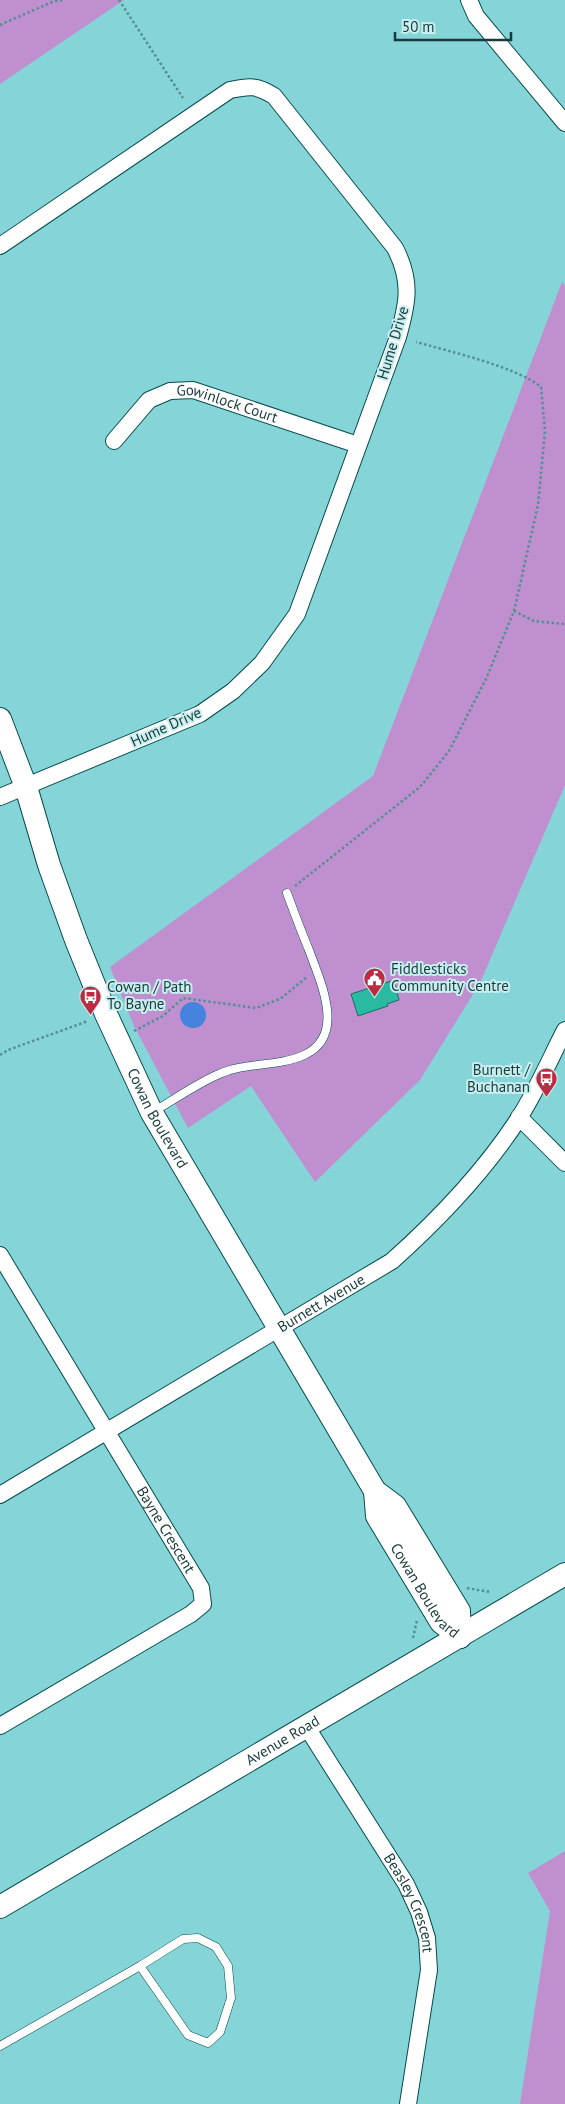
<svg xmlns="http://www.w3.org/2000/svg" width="565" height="2104" viewBox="0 0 565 2104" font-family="'PT Sans',sans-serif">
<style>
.park{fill:#c08fd0}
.water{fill:#4584de}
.building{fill:#2ab9a1;stroke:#1f6f60}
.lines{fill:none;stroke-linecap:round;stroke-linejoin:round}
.lane-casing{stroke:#044c4e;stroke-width:9}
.street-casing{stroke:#044c4e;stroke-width:18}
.secondary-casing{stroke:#044c4e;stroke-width:24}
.path{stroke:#548f91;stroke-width:2.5;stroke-dasharray:2.5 2.5;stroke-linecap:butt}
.lane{stroke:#fff;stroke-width:8}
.street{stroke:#fff;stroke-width:16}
.secondary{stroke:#fff;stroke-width:22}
.labels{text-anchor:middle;stroke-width:4;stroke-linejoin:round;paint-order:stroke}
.street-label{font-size:15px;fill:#193b3c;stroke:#c8eeef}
.poi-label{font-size:15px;fill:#193b3c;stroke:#c8eeef;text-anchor:start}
</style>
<rect width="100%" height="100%" fill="#85d5d8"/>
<path class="park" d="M0,0H124L0,84Z
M562,282L565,285V785L480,983L420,1080L315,1182L251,1086L188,1128L134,1026L110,967L373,776Z
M565,1851V2104H520L550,1911L528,1873Z"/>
<path class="water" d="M180 1015a13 13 0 1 1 26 0a13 13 0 1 1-26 0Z"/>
<path class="building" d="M394,980L399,1000L387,1004L388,1006L358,1016L351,994Z"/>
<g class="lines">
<defs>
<path id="lane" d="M153,1112C175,1099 196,1084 219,1074C246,1062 278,1067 304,1055C347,1036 320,981 309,950C301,931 294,912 287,893
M0,2046L140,1966L183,1939L198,1938L216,1947L228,1966L231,1998L220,2032L208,2043L188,2035L140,1966"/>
<g id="street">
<path d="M469,0L476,16L565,123"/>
<path d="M0,246L230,90C249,86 257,85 274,96L395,248C412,281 408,302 398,337L297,614L262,663L233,691L200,714L0,797"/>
<path id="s1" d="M114,441L149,400L170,391L193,390L358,445"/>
<path d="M519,1117L565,1163"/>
<path id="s2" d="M0,1255L201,1588L203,1604L191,1614L0,1726"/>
<path id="s3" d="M0,1495L392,1261C440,1218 484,1172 519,1118C537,1090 550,1059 565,1030"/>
<path id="s4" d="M306,1726L406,1884L419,1912L427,1938L429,1970L408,2104"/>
</g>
<g id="secondary">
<path id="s5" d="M0,719L26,787L49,865L76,940L106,1014L152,1113L375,1491L395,1506L459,1611L460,1637"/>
<path id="s6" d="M375,1491L377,1516L441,1622L460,1637"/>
<path id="s7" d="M0,1907L565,1574"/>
</g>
</defs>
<use href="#lane" class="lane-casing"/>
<use href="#street" class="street-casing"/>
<use href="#secondary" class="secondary-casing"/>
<path class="path" d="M119,0L183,98
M0,25L52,2L62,0
M514,611L534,621L565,624
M295,886L420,787L449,751L486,679L514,611L538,505L545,431L541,387C517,367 448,351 416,342
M134,1031L163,1016L183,998L256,1008L280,999L307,977
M0,1055L8,1050L88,1021
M467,1588L490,1592
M413,1638L417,1620"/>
<use href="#lane" class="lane"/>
<use href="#street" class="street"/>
<use href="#secondary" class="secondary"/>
</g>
<defs>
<symbol id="civic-pin" viewBox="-11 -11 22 30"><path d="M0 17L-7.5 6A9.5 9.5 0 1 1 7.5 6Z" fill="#bc2b42" stroke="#c8eeef"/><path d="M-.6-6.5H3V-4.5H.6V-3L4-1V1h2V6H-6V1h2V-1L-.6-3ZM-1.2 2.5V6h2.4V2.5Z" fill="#fff"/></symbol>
<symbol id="bus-pin" viewBox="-11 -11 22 30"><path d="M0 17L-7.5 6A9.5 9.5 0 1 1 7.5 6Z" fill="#bc2b42" stroke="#c8eeef"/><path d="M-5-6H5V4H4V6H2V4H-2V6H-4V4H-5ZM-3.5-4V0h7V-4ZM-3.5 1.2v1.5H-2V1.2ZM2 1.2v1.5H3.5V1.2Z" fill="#fff"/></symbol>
</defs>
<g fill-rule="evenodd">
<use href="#civic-pin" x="362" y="966" width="25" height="34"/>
<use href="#bus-pin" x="78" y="984" width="25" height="34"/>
<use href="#bus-pin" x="534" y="1066" width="25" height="34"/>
</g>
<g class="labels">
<g class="street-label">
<text transform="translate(393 343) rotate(-73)" y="5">Hume Drive</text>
<text dy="5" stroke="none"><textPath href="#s1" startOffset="136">Gowinlock Court</textPath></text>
<text transform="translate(166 727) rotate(-24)" y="5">Hume Drive</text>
<text dy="5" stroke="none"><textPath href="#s5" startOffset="430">Cowan Boulevard</textPath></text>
<text dy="5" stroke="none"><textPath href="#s3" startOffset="374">Burnett Avenue</textPath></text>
<text dy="5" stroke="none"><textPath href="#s2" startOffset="321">Bayne Crescent</textPath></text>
<text dy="5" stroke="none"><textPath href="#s6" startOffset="114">Cowan Boulevard</textPath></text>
<text dy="5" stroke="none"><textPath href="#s7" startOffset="328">Avenue Road</textPath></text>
<text dy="5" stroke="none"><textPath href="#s4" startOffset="206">Beasley Crescent</textPath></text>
</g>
<g class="poi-label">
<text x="391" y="974">Fiddlesticks<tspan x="391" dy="17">Community Centre</tspan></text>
<text x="107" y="992">Cowan / Path<tspan x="107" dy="17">To Bayne</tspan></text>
<text x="530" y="1075" text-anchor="end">Burnett /<tspan x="530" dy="17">Buchanan</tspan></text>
</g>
</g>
<path d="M395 32v8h116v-8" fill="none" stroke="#193b3c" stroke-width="2.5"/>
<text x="402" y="32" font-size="15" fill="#193b3c" stroke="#c8eeef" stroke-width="4" paint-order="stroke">50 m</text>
</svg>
